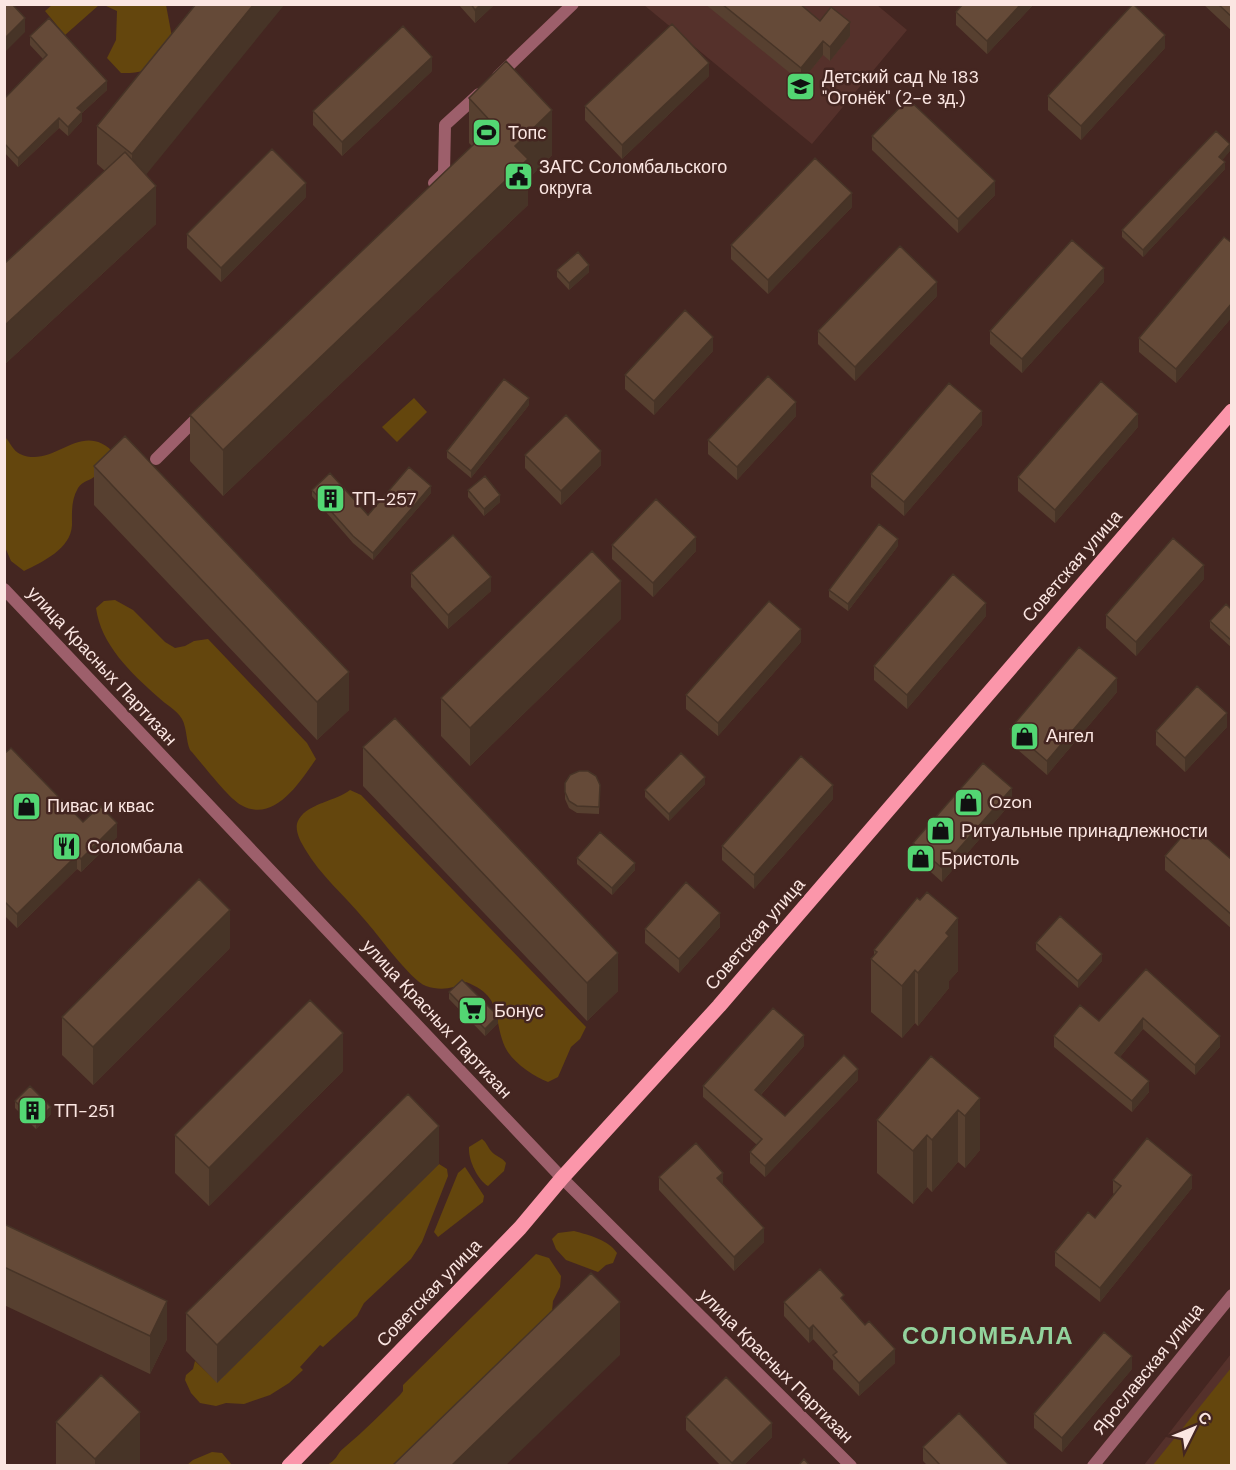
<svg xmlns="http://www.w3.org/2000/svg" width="1236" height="1470" viewBox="0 0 1236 1470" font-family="'DM Sans',sans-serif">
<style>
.built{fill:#55312b}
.green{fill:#64460d}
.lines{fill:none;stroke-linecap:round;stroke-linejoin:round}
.street{stroke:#9d5f6b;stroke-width:12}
.primary{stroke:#fb96aa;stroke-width:15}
.wall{fill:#574030}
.shaded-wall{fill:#473427}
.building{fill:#654a38;stroke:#473427;stroke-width:1.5}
.labels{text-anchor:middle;stroke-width:5;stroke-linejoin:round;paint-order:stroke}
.poi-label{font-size:18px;fill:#fbe6e2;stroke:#442621;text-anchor:start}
.street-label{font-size:18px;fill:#fbe6e2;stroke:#442621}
.district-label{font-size:24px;font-weight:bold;letter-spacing:1.5px;fill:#93d39d;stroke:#442621}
</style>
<rect width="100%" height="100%" fill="#442621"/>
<path class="built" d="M644,5H877L907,30L812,144Z
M1231,1354V1465H1144Z"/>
<path class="green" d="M52,5V4L99,5L65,35L45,11Z
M104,5H166L172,37C157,62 155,74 121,73L107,58L116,40L117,11Z
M414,398L427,412L397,442L382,427Z
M5,437C10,442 13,451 20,454C55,470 81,417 115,454C109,461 103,469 96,475C91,481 83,480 78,488C71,500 72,512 72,525C71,549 42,562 24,571L11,561L5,547Z
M115,600L133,610L165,642L175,648L185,646L194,641L208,639L307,743L316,759C300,782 274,824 241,805C227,797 202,763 190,750C186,741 187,728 182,719C177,710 165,704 158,697C131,673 101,645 96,608L104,601Z
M350,790L361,795L586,1027L580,1039L571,1047L558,1077L548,1082C533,1076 512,1062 505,1047C492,1017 504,997 466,982C453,989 440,991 426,986C410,980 377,933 364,919C345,896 320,875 305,849C300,841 293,828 299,819C309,803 336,801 350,790Z
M482,1139C487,1143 487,1146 491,1151C495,1156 502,1157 506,1163L504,1171L488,1186C477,1179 468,1159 469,1147Z
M439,1164L447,1169L448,1176L422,1242L411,1259L364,1303L357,1316L323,1347L320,1345L300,1367L303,1370L289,1383L270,1395L244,1404L226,1403L216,1406L200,1403L191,1393L185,1380L186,1375L193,1369L195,1361L217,1382Z
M465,1167L484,1196L483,1202L438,1237L434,1232L458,1173Z
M574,1231C589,1235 609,1240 617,1253L613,1263L606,1265L598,1272L566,1260L556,1249L552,1239L558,1233Z
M536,1254L549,1258L561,1276L560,1287L553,1301L552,1311L403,1465L325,1466C339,1459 335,1455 345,1447C364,1431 382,1413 400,1395L403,1391V1385Z
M1231,1368V1465H1153Z
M212,1452L222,1453L232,1465H187L193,1460Z"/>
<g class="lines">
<path class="street" d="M498,76L573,4
M434,183L444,173L445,125L479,94
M156,459L202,413
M4,589L562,1178L851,1466
M1093,1466L1232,1295"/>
<path class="primary" d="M289,1466L520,1228L562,1178L719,1006L1232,411"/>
</g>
<path class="wall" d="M196,4L146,175L156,224L4,365V264L105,171L97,164V126Z
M458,4H495L475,23Z
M705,4H800L820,21L850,36L830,61L823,55L801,82Z
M963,4H1034L987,54L956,25V12Z
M1203,4H1232V31Z
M30,36L107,90L82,113V121L68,136L59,128L18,167L4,152V99L43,59L30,45Z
M1165,48L1081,140L1048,110V96Z
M432,71L342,156L313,125V111Z
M709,76L622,159L585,120V106Z
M469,98L552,155L528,179V205L223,496L190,461V415L472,146L469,143Z
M872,136L995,195L958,233L872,150Z
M1230,151L1222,160L1225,169L1143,257L1122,237V230Z
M306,197L221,282L187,248V234Z
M852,207L768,294L731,259V245Z
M1232,243V317L1176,383L1139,352V338Z
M557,270L589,272L569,290L557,277Z
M1104,282L1022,373L990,344V331Z
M937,296L855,381L818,344V331Z
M713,351L654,415L625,389V375Z
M529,405L471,478L447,458V451Z
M796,416L737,480L708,454V440Z
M982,425L904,516L871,487V474Z
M1138,427L1055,523L1018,491V477Z
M525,455L601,465L561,505L525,468Z
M94,466L349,710L317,740L94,505Z
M1232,482V498L1231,497V483Z
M312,490L368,515L431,493L373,560L353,543L312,496Z
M468,490L500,502L484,516L468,497Z
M612,545L696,551L653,597L612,559Z
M898,546L848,611L829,597V590Z
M411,573L491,591L448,629L411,587Z
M1204,579L1136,656L1106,628V615Z
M1232,610V648L1210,628V621Z
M986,616L907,709L874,680V666Z
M621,619L470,766L441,736V698Z
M801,642L718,736L686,709V695Z
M1117,692L1047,775L1010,743V729Z
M1227,727L1185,772L1156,745V731Z
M363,747L618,991L587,1021L363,786Z
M4,754L83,822L117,837L81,872L77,869L17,928L4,915Z
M705,784L669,821L645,797V790Z
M600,785L599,814L577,813L569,808L565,799V792Z
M833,799L754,889L722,860V846Z
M1012,802L942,882L913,856V843Z
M1165,856L1232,860V929L1165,870Z
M577,858L635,870L612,895L577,864Z
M720,927L679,973L645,943V929Z
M1036,943L1102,961L1078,988L1036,950Z
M230,948L93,1085L62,1055V1017Z
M874,950L958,971L949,981V988L918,1026L915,1023L902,1038L871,1012V959L874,956Z
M1146,969L1220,1047L1195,1075L1143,1029L1120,1057L1149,1092L1132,1112L1054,1047V1036L1099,1021Z
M449,992L498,1023L485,1036L449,999Z
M804,1046L761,1095L785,1116L858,1080L765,1177L750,1163V1152L757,1145L703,1097V1086Z
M343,1071L209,1206L175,1173V1135Z
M980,1098V1150L965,1168L958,1162L932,1192L927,1187L913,1204L877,1173V1120Z
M15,1101L51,1114L36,1129L15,1108Z
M439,1164L217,1383L186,1351V1313Z
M659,1177L764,1242L734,1271L659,1190Z
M1113,1180L1192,1188L1100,1302L1055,1266V1252L1095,1218L1114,1194L1113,1193Z
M4,1224L167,1339L150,1374L4,1305Z
M784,1302H844L895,1363L859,1396L833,1369V1361L813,1339L809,1343L784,1316Z
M1132,1369L1062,1452L1034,1428V1414Z
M686,1417L772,1437L743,1466H721L686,1430Z
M56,1422L140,1465V1466H56Z
M923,1447L1010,1466H928L923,1461Z"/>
<path class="shaded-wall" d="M254,4H285L132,192V154Z
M481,4H495L475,23V10Z
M1021,4H1034L987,54V41Z
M25,18V32L4,53V39Z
M850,22V36L830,61V47Z
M1165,35V48L1081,140V126Z
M823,41V55L801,82V68Z
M432,57V71L342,156V142Z
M709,63V76L622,159V145Z
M107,81V90L82,113V121L68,136V127L77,108Z
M552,110V155L528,179V205L223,496V450L515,146Z
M59,118V128L18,167V158Z
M1230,144V151L1219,164V157Z
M1225,162V169L1143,257V250Z
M995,181V195L958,233V219Z
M306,183V197L221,282V268Z
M156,186V224L4,365V326Z
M852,193V207L768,294V280Z
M589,265V272L569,290V283Z
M1104,268V282L1022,373V359Z
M937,282V296L855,381V367Z
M1232,303V317L1176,383V369Z
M713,337V351L654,415V401Z
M529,398V405L471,478V471Z
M796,402V416L737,480V467Z
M982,411V425L904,516V502Z
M1138,414V427L1055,523V510Z
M601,451V465L561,505V491Z
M431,486V493L373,560V553Z
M500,495V502L484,516V509Z
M696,537V551L653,597V583Z
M898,539V546L848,611V604Z
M1204,565V579L1136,656V642Z
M491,577V591L448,629V615Z
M621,581V619L470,766V728Z
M986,603V616L907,709V695Z
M801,629V642L718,736V723Z
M349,672V710L317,740V702Z
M1117,678V692L1047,775V761Z
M1227,713V727L1185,772V758Z
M705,777V784L669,821V814Z
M833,785V799L754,889V875Z
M1012,788V802L942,882V868Z
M117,823V837L81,872V859Z
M77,855V869L17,928V914Z
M635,863V870L612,895V888Z
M230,910V948L93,1085V1047Z
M720,913V927L679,973V959Z
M958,918V971L949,981V988L918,1026V973L946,933Z
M618,953V991L587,1021V983Z
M1102,954V961L1078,988V981Z
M915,970V1023L902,1038V986Z
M498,1016V1023L485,1036V1029Z
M1143,1018V1029L1115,1063V1053Z
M343,1033V1071L209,1206V1168Z
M804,1035V1046L755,1101V1090Z
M1220,1036V1047L1195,1075V1065Z
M858,1069V1080L765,1177V1166Z
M1149,1081V1092L1132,1112V1101Z
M980,1098V1150L965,1168V1116Z
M51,1107V1114L36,1129V1122Z
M958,1110V1162L932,1192V1140Z
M439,1126V1164L217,1383V1345Z
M927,1135V1187L913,1204V1151Z
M723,1173V1186L717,1178Z
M1192,1175V1188L1100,1302V1288Z
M764,1228V1242L734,1271V1257Z
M167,1301V1339L150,1374V1336Z
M620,1302V1355L505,1466H451Z
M813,1325V1339L809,1343V1329Z
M895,1349V1363L859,1396V1383Z
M1132,1356V1369L1062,1452V1438Z
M140,1412V1466H95V1459Z
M772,1423V1437L743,1466H732V1463Z"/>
<path class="building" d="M4,4H12L25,18L4,39Z
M196,4H254L132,154L97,126Z
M471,4H481L475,10Z
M722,4H800L820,21L831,7L850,22L830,47L823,41L801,68Z
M963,4H1021L987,41L956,12Z
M1133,4L1165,35L1081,126L1048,96Z
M1218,4H1232V17Z
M49,18L107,81L77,108L82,112L68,127L59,118L18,158L4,143V99L47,55L30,36Z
M672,24L709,63L622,145L585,106Z
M403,26L432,57L342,142L313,111Z
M506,61L552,110L515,146L528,159L223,450L190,415L494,125L469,98Z
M908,99L995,181L958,219L872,136Z
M1216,131L1230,144L1219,157L1225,162L1143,250L1122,230Z
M272,149L306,183L221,268L187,234Z
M125,152L156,186L4,326V264Z
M815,158L852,193L768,280L731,245Z
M1224,237L1232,243V303L1176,369L1139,338Z
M1072,240L1104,268L1022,359L990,331Z
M900,246L937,282L855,367L818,331Z
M578,252L589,265L569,283L557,270Z
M685,310L713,337L654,401L625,375Z
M768,376L796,402L737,467L708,440Z
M504,379L529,398L471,471L447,451Z
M1101,381L1138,414L1055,510L1018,477Z
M949,383L982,411L904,502L871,474Z
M566,415L601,451L561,491L525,455Z
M125,436L349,672L317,702L94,466Z
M409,467L431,486L373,553L353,536L312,490L330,473L368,515Z
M485,476L500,495L484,509L468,490Z
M656,499L696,537L653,583L612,545Z
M879,524L898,539L848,604L829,590Z
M453,535L491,577L448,615L411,573Z
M1173,538L1204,565L1136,642L1106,615Z
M592,551L621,581L470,728L441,698Z
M953,574L986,603L907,695L874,666Z
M769,601L801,629L718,723L686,695Z
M1226,604L1232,610V641L1210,621Z
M1079,647L1117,678L1047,761L1010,729Z
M1197,686L1227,713L1185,758L1156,731Z
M395,718L618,953L587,983L363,747Z
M11,748L83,822L100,806L117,823L81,859L77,855L17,914L4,901V754Z
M681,753L705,777L669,814L645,790Z
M801,756L833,785L754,875L722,846Z
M983,763L1012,788L942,868L913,843Z
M579,771H588L596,776L600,785L599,807L577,806L569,801L565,792V783L570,775Z
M1192,825L1232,860V915L1165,856Z
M600,832L635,863L612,888L577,858Z
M199,879L230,910L93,1047L62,1017Z
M686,882L720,913L679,959L645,929Z
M927,892L958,918L946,933L949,936L918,973L915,970L902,986L871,959L877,952L874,950L917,898L920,900Z
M1060,916L1102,954L1078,981L1036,943Z
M1146,969L1220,1036L1195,1065L1143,1018L1115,1053L1149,1081L1132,1101L1054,1036L1080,1005L1099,1021Z
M462,980L498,1016L485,1029L449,992Z
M310,1000L343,1033L209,1168L175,1135Z
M773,1008L804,1035L755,1090L785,1116L844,1055L858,1069L765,1166L750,1152L762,1139L703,1086Z
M931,1056L980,1098L965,1116L958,1110L932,1140L927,1135L913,1151L877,1120Z
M30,1086L51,1107L36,1122L15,1101Z
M408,1094L439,1126L217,1345L186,1313Z
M1147,1138L1192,1175L1100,1288L1055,1252L1088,1212L1095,1218L1121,1186L1113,1180Z
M696,1143L723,1173L717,1178L764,1228L734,1257L659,1177Z
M4,1224L167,1301L150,1336L4,1267Z
M820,1269L844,1295L841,1298L865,1325L869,1321L895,1349L859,1383L833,1355L837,1352L813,1325L809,1329L784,1302Z
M591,1273L620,1302L451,1466H392Z
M1104,1332L1132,1356L1062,1438L1034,1414Z
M101,1375L140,1412L95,1459L56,1422Z
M726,1377L772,1423L732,1463L686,1417Z
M959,1413L1010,1466H941L923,1447Z
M804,1459L810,1466H798Z"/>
<defs>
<symbol id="school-square" viewBox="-11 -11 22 22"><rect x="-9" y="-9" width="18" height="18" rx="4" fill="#53d673" stroke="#442621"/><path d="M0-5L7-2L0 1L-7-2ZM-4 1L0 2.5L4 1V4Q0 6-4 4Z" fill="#111"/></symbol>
<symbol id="stadium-square" viewBox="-11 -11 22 22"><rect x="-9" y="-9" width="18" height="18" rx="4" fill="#53d673" stroke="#442621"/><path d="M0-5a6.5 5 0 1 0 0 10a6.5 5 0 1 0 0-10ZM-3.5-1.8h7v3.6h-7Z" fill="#111"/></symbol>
<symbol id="civic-square" viewBox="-11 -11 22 22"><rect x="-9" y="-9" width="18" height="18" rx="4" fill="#53d673" stroke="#442621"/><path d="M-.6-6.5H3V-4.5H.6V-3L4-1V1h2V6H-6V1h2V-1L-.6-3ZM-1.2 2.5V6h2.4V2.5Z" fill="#111"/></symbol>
<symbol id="building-square" viewBox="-11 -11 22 22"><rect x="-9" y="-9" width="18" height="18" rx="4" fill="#53d673" stroke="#442621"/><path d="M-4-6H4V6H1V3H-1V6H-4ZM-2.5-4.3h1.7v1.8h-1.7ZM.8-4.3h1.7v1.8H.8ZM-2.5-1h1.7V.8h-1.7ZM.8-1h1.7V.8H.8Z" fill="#111"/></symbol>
<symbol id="shop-square" viewBox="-11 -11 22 22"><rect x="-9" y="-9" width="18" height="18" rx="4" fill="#53d673" stroke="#442621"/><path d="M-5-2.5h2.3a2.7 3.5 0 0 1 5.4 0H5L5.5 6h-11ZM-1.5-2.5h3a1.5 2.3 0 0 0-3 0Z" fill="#111"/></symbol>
<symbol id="restaurant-square" viewBox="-11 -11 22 22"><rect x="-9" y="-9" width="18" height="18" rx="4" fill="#53d673" stroke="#442621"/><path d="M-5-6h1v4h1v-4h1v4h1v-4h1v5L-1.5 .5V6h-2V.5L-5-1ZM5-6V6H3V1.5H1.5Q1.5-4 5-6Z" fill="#111"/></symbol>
<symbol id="supermarket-square" viewBox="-11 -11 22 22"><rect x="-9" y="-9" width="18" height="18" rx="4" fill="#53d673" stroke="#442621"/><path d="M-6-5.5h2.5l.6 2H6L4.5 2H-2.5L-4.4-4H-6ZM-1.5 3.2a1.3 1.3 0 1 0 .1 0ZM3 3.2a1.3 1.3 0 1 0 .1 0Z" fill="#111"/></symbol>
</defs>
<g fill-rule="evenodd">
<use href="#school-square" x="784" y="70" width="33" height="33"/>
<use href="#stadium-square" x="470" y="116" width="33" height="33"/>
<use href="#civic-square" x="502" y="160" width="33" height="33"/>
<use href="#building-square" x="314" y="482" width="33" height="33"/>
<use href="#shop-square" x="1008" y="720" width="33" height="33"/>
<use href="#shop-square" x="952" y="786" width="33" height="33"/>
<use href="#shop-square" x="10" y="790" width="33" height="33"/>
<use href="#shop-square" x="924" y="814" width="33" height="33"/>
<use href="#restaurant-square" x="50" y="830" width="33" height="33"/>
<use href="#shop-square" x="904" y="842" width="33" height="33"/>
<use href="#supermarket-square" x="456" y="994" width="33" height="33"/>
<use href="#building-square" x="16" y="1094" width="33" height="33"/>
</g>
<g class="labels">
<g class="poi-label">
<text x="822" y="83">Детский сад № 183<tspan x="822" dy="21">"Огонёк" (2-е зд.)</tspan></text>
<text x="508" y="139">Топс</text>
<text x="539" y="173">ЗАГС Соломбальского<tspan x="539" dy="21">округа</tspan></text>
<text x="352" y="505">ТП-257</text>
<text x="1046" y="742">Ангел</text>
<text x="989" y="808">Ozon</text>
<text x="47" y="812">Пивас и квас</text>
<text x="961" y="837">Ритуальные принадлежности</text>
<text x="87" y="853">Соломбала</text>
<text x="941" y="865">Бристоль</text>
<text x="494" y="1017">Бонус</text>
<text x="54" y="1117">ТП-251</text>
</g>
<g class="street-label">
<text transform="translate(1072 566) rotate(-49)" y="6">Советская улица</text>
<text transform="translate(102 666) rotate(47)" y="6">улица Красных Партизан</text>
<text transform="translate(755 934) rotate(-49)" y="6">Советская улица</text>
<text transform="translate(437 1019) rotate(47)" y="6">улица Красных Партизан</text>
<text transform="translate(429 1293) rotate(-46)" y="6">Советская улица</text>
<text transform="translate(776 1366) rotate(45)" y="6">улица Красных Партизан</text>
<text transform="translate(1148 1369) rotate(-51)" y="6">Ярославская улица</text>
</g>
<g class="district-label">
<text x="988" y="1344">СОЛОМБАЛА</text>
</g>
</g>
<rect width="1236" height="1470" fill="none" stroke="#fbe6e2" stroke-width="12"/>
<g transform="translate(1194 1428) rotate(47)" stroke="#442621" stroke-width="4.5" paint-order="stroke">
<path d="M0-4.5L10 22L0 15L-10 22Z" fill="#fbe6e2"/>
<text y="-9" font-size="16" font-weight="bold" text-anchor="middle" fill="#fbe6e2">С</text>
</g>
</svg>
